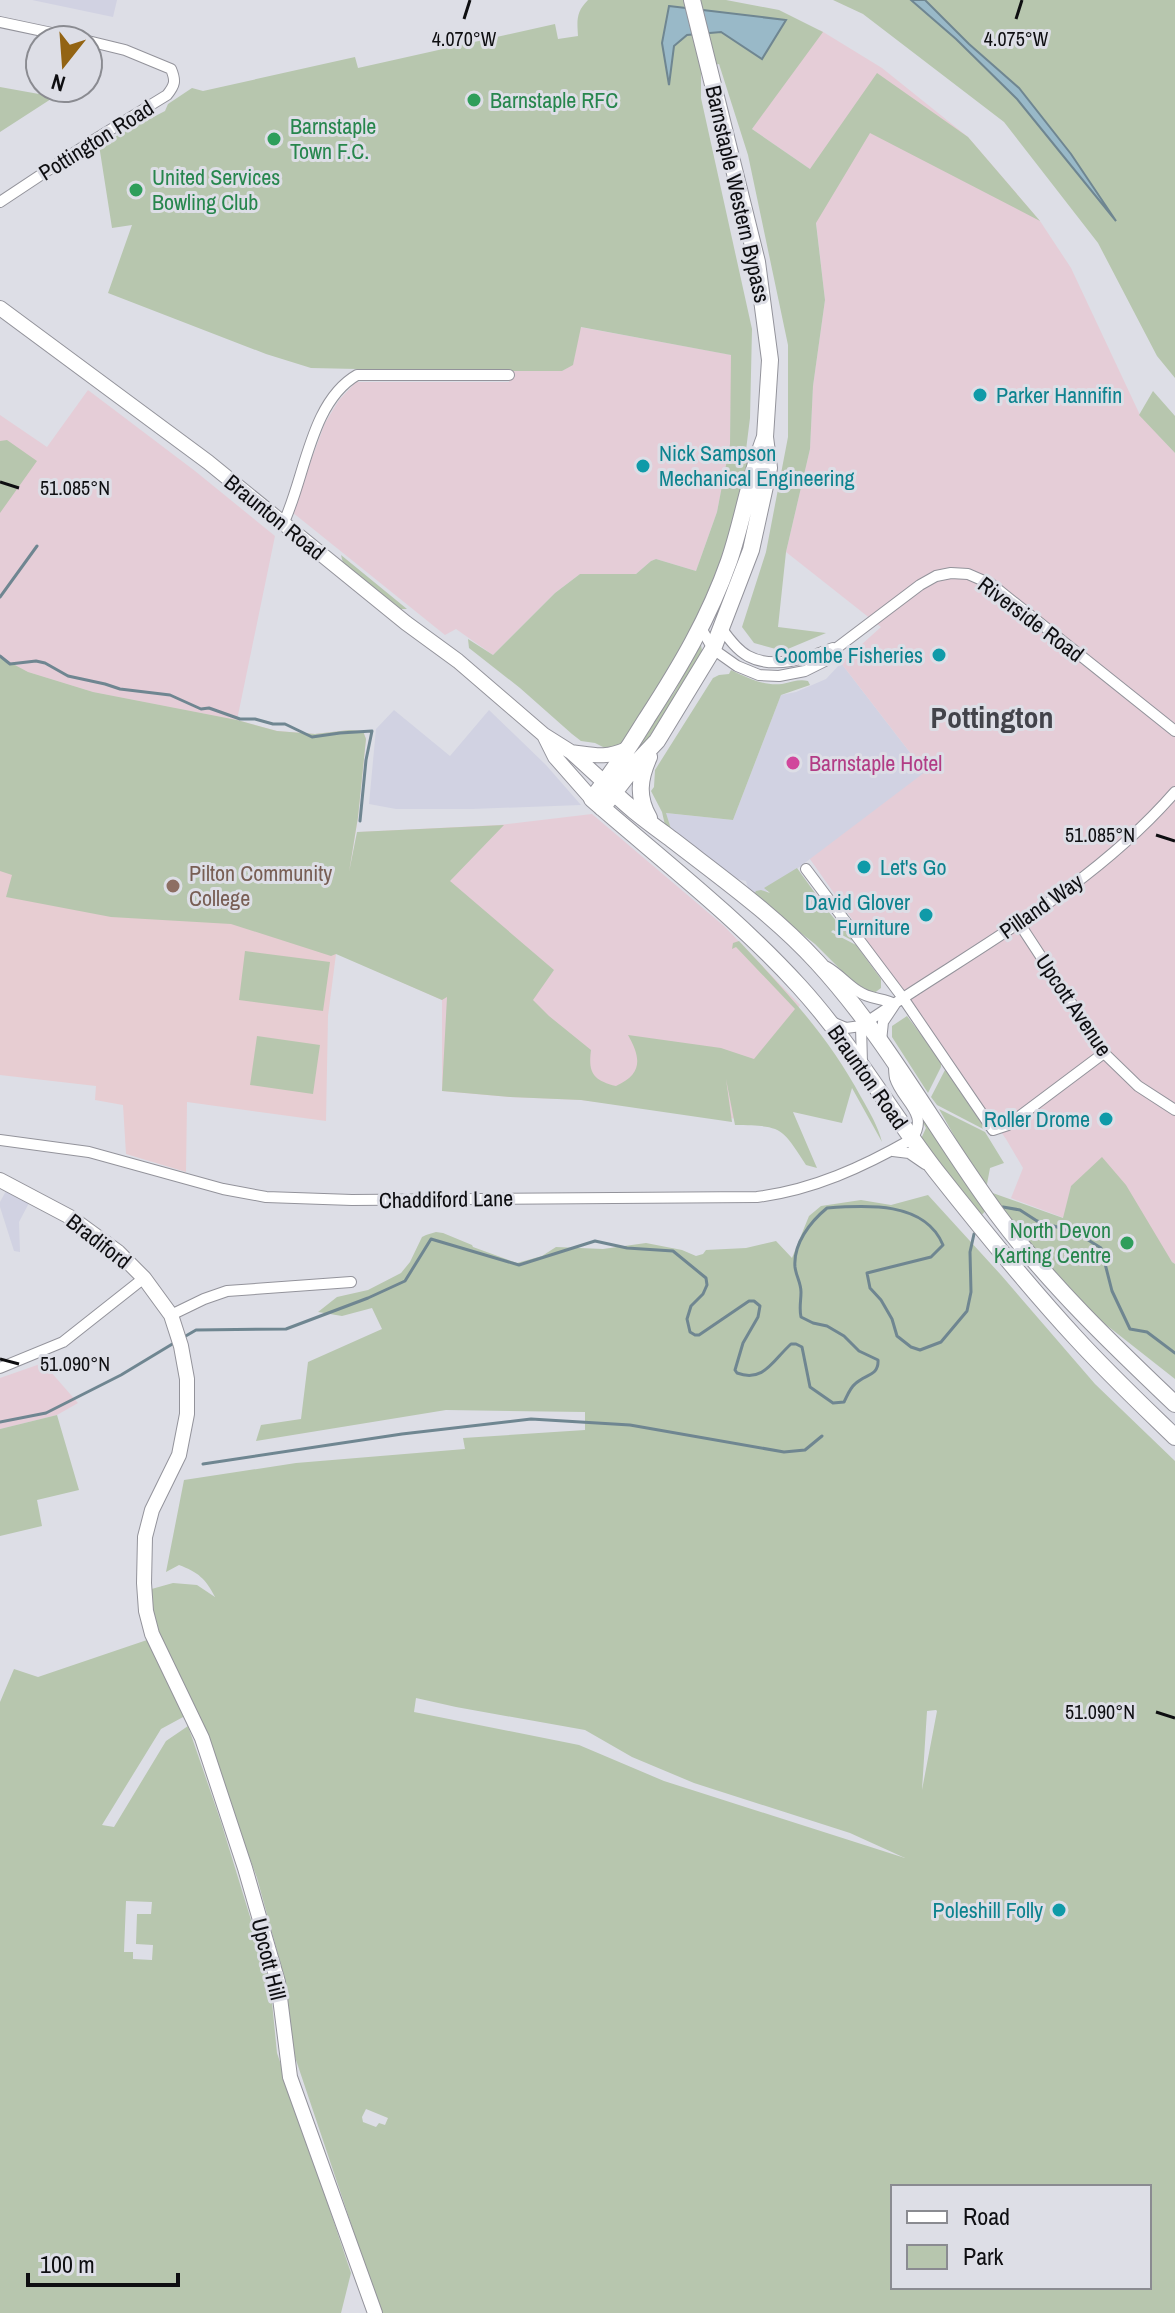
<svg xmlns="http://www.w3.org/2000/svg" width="1175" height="2313" viewBox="0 0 1175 2313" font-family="'Archivo Narrow',sans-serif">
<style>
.built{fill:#d1d2e2}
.industrial{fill:#e5cdd7}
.education{fill:#e7cdd2}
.green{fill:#b7c6ae;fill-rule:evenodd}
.water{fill:#99b9c8;stroke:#6f8691;stroke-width:2}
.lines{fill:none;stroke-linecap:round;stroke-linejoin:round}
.stream{stroke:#6f8691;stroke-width:3}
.street-casing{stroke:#93939b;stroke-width:12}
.secondary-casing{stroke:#93939b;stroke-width:16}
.primary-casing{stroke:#93939b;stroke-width:18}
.street{stroke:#fff;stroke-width:10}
.secondary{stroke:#fff;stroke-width:14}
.primary{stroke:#fff;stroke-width:16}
.ticks{fill:none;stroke:#0e0e11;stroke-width:3}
.leisure-dot{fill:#2e9e5b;stroke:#dddee6;stroke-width:3}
.culture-dot{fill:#0f9aa8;stroke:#dddee6;stroke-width:3}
.hotel-dot{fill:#d1479c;stroke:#dddee6;stroke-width:3}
.education-dot{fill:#8d6e63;stroke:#dddee6;stroke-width:3}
.labels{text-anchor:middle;stroke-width:6;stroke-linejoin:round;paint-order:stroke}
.leisure-label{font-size:22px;fill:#27864d;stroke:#dddee6;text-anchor:start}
.street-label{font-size:22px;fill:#0e0e11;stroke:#dddee6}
.culture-label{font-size:22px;fill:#0d838f;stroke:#dddee6;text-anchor:end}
.hotel-label{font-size:22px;fill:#b23c85;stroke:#dddee6;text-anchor:start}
.education-label{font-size:22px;fill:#785e54;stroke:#dddee6;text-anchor:start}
.district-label{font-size:30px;font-weight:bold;fill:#42434a;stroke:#dddee6}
.ticks-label{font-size:20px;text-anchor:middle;fill:#0e0e11;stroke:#dddee6;stroke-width:6;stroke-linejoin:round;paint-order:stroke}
</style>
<rect width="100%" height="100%" fill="#dddee6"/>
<path class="built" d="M32,0H117L113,17Z
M841,663L925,772L899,979L810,859L758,898L749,891L746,881L737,879L671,829L665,813L733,820L781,695L796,692L826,679Z
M394,710L450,756L489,710L546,765L581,805L472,809H396L369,804L376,729Z
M6,1191L29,1203L19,1222L20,1252L14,1251L0,1207V1202Z"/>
<path class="industrial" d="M820,30L882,68L968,137L1040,221L1071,268L1140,415L1175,453V1264L1071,1186L1064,1218L1011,1198L1023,1168L1006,1139L810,859L925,772L841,663L881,627L786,552L810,449L813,386L825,300L810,169L752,129Z
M580,327L732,355L730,444L717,512L696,571L656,559L651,561L636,574H580L555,593L493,655L456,629L445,635L292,512L325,423L339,400L356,382H509L512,371H562L573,364Z
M88,390L195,471L275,536L237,720L93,692L28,672L0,657V415L47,447Z
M592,814L724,926L800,1005L738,1119L581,1100L510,1097L442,1091V1000L365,966L359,832L499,825Z
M43,1363L78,1403L57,1415L0,1429V1378Z"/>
<path class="education" d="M0,657L28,672L93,692L237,720L277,731L315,734L349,730L363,731L366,739L358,817L336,954L328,1016L326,1121L187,1102L186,1172L126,1154L123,1105L95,1100L96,1086L0,1075Z"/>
<path class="green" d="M588,0H726L779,10L823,32L752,129L810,169L877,73L968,137L1040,221L870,133L816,223L825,300L813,386L810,449L786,552L778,627L826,633L783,651L754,643L742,627L766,552L788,437V345L748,155L719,64L701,68V98L752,329L750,418L746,450L753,452L743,497L705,609L627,741L611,751L595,743L581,741L572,734L520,688L469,648L468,639L493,655L555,593L580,574H636L651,561L656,559L696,571L717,512L730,444L731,355L581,327L573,365L562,371H450L311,368L266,354L108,293L132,225L112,228L99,145L165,111L168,104L192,88L203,91L355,57L358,68L555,24L558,39L578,36C577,20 576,12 588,0Z
M833,0H1175V378L1157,356L1098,243L1004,122L863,14Z
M0,87L50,96L51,99L0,132Z
M1153,391L1175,416V453L1139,415Z
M7,440L37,461L0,513V441Z
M341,555L407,609H401L343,563Z
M699,645H701L702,651C678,696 653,737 618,774L675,691Z
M0,657L28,672L93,692L237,720L277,731L315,734L349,730L363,731L366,739L358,817L349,872L357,832L504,825L450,881L554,970L533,1000L549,1016L591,1050C588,1073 593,1080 616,1086C643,1074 641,1058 628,1035L721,1048L754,1059L795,1009L736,947L732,949L733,943L739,941C785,990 829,1037 861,1097C869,1111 878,1126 882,1142L852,1088L842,1123L793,1112L817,1168L806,1165C781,1126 782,1126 735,1125L726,1079L732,1122L581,1100L510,1097L442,1091L447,997L442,1000L336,954L331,956L231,924L111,917L6,897L12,875L0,871Z
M731,670C748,678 763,686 782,684C792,682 799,679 808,681L810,685L781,695L733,820L666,813L671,829L665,825L662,812L651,791L654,787L655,770L713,678L719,675L729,674Z
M797,868L828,911L853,941L833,930L831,932L856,945L881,979V988L873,994L856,985L815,944L753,896L756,891L761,890L770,893L764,888Z
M245,951L330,962L323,1011L239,1000Z
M907,1016L941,1061V1067L928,1093L892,1037V1026Z
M257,1036L320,1045L313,1094L250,1085Z
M945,1070L947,1072L987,1131L937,1105L931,1097Z
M939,1109L985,1132L1004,1163L990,1168L987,1184L983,1187Z
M921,1114L987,1209L980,1217L920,1141L926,1128L919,1116Z
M1102,1157L1126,1185L1172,1262L1175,1264V1379L1100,1320L1030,1247L987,1191L1063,1218L1071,1186Z
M928,1195L1001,1275L1095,1384L1175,1461V2313H381L294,2054L285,1980L257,1878L204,1734L158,1636L148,1590L173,1583L197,1585L215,1597C206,1579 198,1572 179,1565L166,1572L184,1480L296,1463L465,1449L463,1438L585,1430V1412L446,1410L256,1441L261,1425L301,1419L308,1362L382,1329L372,1308L342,1316L318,1312L337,1297L368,1290L401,1273L410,1262L422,1237L426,1235L436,1232L443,1233L472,1245L473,1247L517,1263L542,1256L556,1247L603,1249L646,1243L682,1250L696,1256L703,1254L706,1250L746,1248L776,1241L792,1258L809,1216L821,1206L861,1200L891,1205ZM416,1698L456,1707L585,1730L632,1757L694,1783L850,1833L905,1858L664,1781L579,1745L414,1712ZM936,1710L937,1711L922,1790L927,1711ZM366,2109L388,2118L385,2125L379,2123L376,2127L363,2122L362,2117ZM893,2187H1149V2287H893Z
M57,1415L79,1490L37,1500L42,1526L0,1536V1429Z
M147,1640L185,1716L161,1729L102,1825L114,1827L166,1741L188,1726L221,1822L270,1982L277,2053L351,2273L341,2313H0V1702L14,1669L38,1677ZM126,1901L152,1902L151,1914H137L136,1944L153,1945L152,1960L133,1959V1952H124Z"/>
<path class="water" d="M911,0H925L969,44L1019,88L1071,154L1116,221L1017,99L956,39Z
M669,6L786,20L762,59L721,32L687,35L674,46L669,85L662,43Z"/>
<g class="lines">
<path class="stream" d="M0,597L37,546
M0,656L10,664L36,661L45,663L68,676L105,684L120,689L170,695L201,709L209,708L240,719H255L273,724H285L312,737L340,733L372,731L366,760L360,821
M1003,1207L1020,1210L1037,1221L1077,1233L1101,1248L1112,1291L1130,1329L1147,1332L1175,1353
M184,1337L196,1330L286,1329L368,1298L405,1281L431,1239L519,1265L595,1241L627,1248L673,1251L706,1278L707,1285L703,1294L691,1306L687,1319L690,1332L695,1335H699L749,1301H754L760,1306L758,1317L743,1343L735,1370L737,1373C764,1383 773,1360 791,1344H796L802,1347L810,1387L833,1403L844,1402C847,1396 850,1388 855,1384C865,1374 879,1376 878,1360L859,1351L844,1336L827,1326L813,1323L801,1317C799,1308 801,1301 801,1292C801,1283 796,1276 795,1267C793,1244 810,1222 827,1208C866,1205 925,1201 943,1245L931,1257L867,1273L870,1288L881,1300L892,1319L897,1336L911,1347L920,1350L941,1342L967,1311L971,1292L970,1252L974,1234
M0,1422L46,1413L121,1375L174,1343
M203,1464L402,1434L531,1419L630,1425L784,1452L805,1450L822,1436"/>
<defs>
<path id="street" d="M0,22L85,40
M0,202L92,141L167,95C175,85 176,81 171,69L125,50L88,41
M283,524C305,479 310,402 357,375H509
M701,628L713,649L737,666L759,675L779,676L805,671L825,661L838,647L920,585L936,576L951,573L968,574L991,584L1175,731
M722,629C729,639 737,650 748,656C774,670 807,658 833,648
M806,869L903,998L993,1130L1008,1125L1104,1053
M1019,923L1104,1053L1138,1086L1175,1110
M827,967C839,974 847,984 858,991C868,999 883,998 895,1004L883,1022L881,1041
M832,1022L846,1028L861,1026C968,952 1088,892 1175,792
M861,1026L862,1064
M0,1140L89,1152L223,1189L266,1197L352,1200L757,1197C813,1190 863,1167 912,1139C930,1113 902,1101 895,1078C894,1073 894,1069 894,1064
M893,1151L909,1153L925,1164
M171,1315L204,1299L227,1291L351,1282
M0,1368L63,1342L144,1278"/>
<path id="secondary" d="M0,308L208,462L406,623L458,661L544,735L571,752L605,783
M544,735L555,757L592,799
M571,752C595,755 604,759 627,749
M0,1180L70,1217L118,1252L144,1278L171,1315L181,1346L187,1379V1414L179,1455L152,1510L145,1537L144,1583L146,1611L152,1634L202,1738L245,1868L278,1982L290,2077L375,2313"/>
<path id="primary" d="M765,437C749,478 743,520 729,561C709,618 680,667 647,718C630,746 612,773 592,799C662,860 736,917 799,986C851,1043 889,1110 936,1171C981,1228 1027,1285 1076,1338C1108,1373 1142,1405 1175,1437
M609,787C624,805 654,826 674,841C723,879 775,916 817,962C887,1038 936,1131 997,1214C1049,1284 1112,1344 1175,1404
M602,808L640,759L657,741L713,649L751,550L769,468L765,437L770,360L757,262L692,0
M649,818C637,797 639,779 649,757"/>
</defs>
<use href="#street" class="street-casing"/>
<use href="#secondary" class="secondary-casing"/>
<use href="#primary" class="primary-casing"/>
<use href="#street" class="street"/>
<use href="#secondary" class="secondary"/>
<use href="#primary" class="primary"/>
</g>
<path class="ticks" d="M464,19L470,0M1016,19L1022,0M0,482L19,488M1156,835L1175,841M0,1359L19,1364M1156,1712L1175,1718"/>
<g class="leisure-dot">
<circle cx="474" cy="100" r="8"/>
<circle cx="274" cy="139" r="8"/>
<circle cx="136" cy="190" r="8"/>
<circle cx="1127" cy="1243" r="8"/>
</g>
<g class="culture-dot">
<circle cx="980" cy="395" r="8"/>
<circle cx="643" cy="466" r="8"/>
<circle cx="939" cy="655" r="8"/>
<circle cx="864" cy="867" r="8"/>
<circle cx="926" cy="915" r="8"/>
<circle cx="1106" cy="1119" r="8"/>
<circle cx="1059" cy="1910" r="8"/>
</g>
<circle class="hotel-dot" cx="793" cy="763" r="8"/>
<circle class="education-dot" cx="173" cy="886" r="8"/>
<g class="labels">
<g class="leisure-label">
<text x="490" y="108">Barnstaple RFC</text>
<text x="290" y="134">Barnstaple<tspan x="290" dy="25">Town F.C.</tspan></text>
<text x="152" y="185">United Services<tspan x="152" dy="25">Bowling Club</tspan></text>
<text x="1111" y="1238" text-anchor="end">North Devon<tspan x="1111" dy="25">Karting Centre</tspan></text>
</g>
<g class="street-label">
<text transform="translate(96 140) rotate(-32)" y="8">Pottington Road</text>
<text transform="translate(738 194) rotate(77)" y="8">Barnstaple Western Bypass</text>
<text transform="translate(275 517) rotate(39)" y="8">Braunton Road</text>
<text transform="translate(1031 619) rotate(37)" y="8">Riverside Road</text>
<text transform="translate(1041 906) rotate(-35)" y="8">Pilland Way</text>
<text transform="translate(1074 1005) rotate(56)" y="8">Upcott Avenue</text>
<text transform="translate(868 1077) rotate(55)" y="8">Braunton Road</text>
<text transform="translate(446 1199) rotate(-1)" y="8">Chaddiford Lane</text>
<text transform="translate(99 1241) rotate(38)" y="8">Bradiford</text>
<text transform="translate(269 1959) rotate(76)" y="8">Upcott Hill</text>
</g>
<g class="culture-label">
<text x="996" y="403" text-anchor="start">Parker Hannifin</text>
<text x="659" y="461" text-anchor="start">Nick Sampson<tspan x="659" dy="25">Mechanical Engineering</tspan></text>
<text x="923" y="663">Coombe Fisheries</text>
<text x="880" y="875" text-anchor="start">Let's Go</text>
<text x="910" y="910">David Glover<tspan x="910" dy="25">Furniture</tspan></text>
<text x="1090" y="1127">Roller Drome</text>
<text x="1043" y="1918">Poleshill Folly</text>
</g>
<g class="hotel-label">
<text x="809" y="771">Barnstaple Hotel</text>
</g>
<g class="education-label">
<text x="189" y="881">Pilton Community<tspan x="189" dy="25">College</tspan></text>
</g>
<g class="district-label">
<text x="992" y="728">Pottington</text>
</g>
</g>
<g class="ticks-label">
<text x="464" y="46">4.070°W</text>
<text x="1016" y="46">4.075°W</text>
<text x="75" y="495">51.085°N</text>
<text x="1100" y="842">51.085°N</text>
<text x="75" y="1371">51.090°N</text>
<text x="1100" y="1719">51.090°N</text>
</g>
<rect x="891" y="2185" width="260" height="104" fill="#dddee6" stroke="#8a8b91" stroke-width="2"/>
<rect x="907" y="2211" width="40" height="12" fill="#ffffff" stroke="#8a8b91" stroke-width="2"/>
<text x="963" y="2225" font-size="24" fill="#0e0e11">Road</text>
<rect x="907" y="2245" width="40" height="24" fill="#b7c6ae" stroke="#8a8b91" stroke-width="2"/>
<text x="963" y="2265" font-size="24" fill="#0e0e11">Park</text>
<g transform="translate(64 64) rotate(197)"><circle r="38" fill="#dddee6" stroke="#8a8b91" stroke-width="2"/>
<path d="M0-6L14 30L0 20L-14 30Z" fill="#936413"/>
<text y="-12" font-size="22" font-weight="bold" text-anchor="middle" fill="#0e0e11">N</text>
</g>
<path d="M28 2273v12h150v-12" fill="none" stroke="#0e0e11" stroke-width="4"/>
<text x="40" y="2273" font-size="24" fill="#0e0e11" stroke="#dddee6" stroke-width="6" paint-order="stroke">100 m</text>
</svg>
